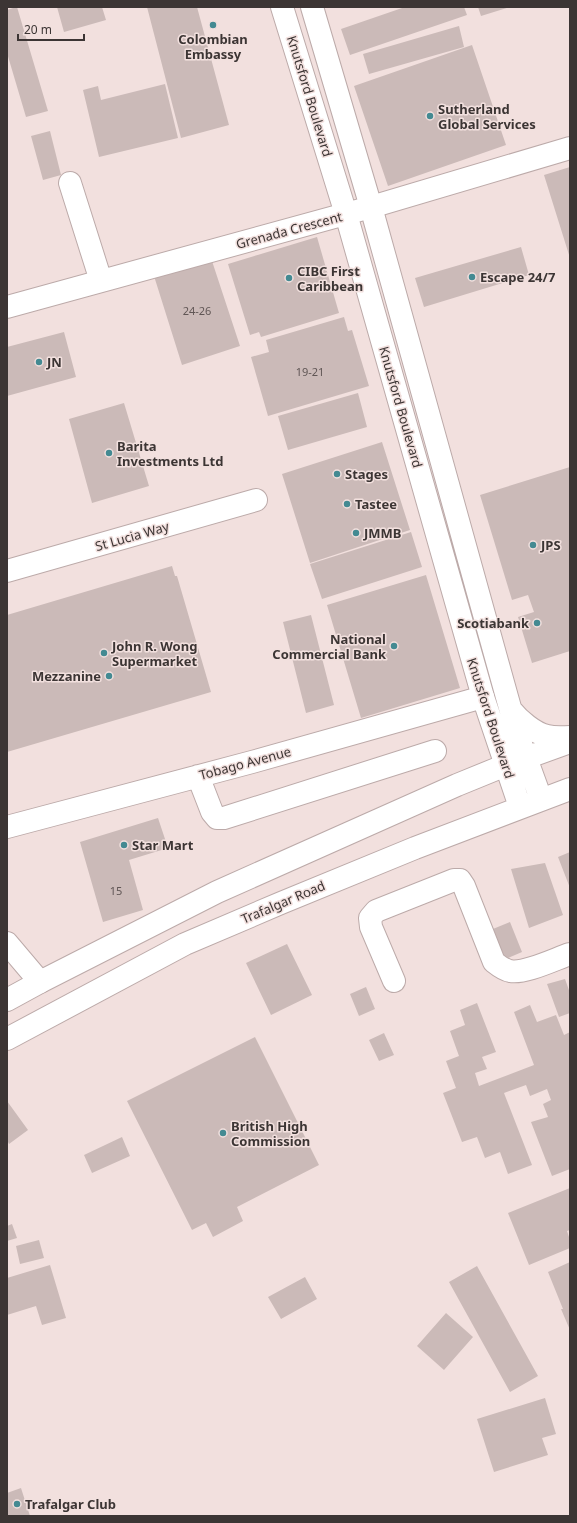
<svg xmlns="http://www.w3.org/2000/svg" width="577" height="1523" viewBox="0 0 577 1523" font-family="'Noto Sans',sans-serif">
<style>
.building{fill:#cbbab8}
.lines{fill:none;stroke-linecap:round;stroke-linejoin:round}
.minor-casing{stroke:#bcaaa9;stroke-width:24}
.major-casing{stroke:#bcaaa9;stroke-width:24}
.minor{stroke:#fff;stroke-width:22}
.major{stroke:#fff;stroke-width:22}
.poi-dot{fill:#438a92;stroke:#f2e0de;stroke-width:1.5}
.labels{text-anchor:middle;stroke-width:3;stroke-linejoin:round;paint-order:stroke}
.number-label{font-size:11px;fill:#605655}
.poi-label{font-size:13px;font-weight:bold;fill:#3c3534;stroke:#f2e0de;text-anchor:start}
.street-label{font-size:13px;fill:#3c3534;stroke:#f2e0de}
</style>
<rect width="100%" height="100%" fill="#f2e0de"/>
<path class="building" d="M16,7H17L48,111L26,117L7,53V10Z
M57,7H102L106,20L64,32Z
M147,7H197L229,125L181,138Z
M405,7H464L467,15L350,55L341,29Z
M478,7H510L481,16Z
M459,26L464,47L369,74L363,54Z
M472,45L506,145L388,186L354,86Z
M165,84L178,138L99,157L83,90L98,86L101,100Z
M50,131L61,175L43,180L31,136Z
M570,167V258L544,175Z
M317,237L339,313L261,337L259,332L250,335L228,264Z
M521,247L529,275L424,307L415,278Z
M211,258L240,346L182,365L154,276Z
M344,317L348,331L352,330L369,386L268,416L251,357L269,352L266,340Z
M64,332L76,377L7,396V347Z
M358,393L367,427L288,450L278,416Z
M124,403L149,486L92,503L69,419Z
M382,442L410,530L310,563L282,474Z
M570,467V651L532,663L518,617L534,612L528,595L512,600L480,495Z
M411,532L422,567L322,599L310,564Z
M172,566L175,576H177L211,692L7,752V615Z
M426,575L460,688L361,718L327,605Z
M311,615L334,705L306,713L283,622Z
M158,818L168,848L129,860L143,910L103,922L80,842Z
M570,852V888L558,857Z
M545,863L563,915L529,928L511,869Z
M510,922L522,952L501,961L488,931Z
M287,944L312,995L271,1015L246,963Z
M565,979L570,993V1013L559,1017L547,984Z
M366,987L375,1009L359,1016L350,994Z
M477,1003L496,1052L482,1057L487,1069L475,1073L479,1086L534,1065L514,1012L530,1005L537,1022L556,1015L564,1035L570,1032V1169L552,1176L531,1122L548,1117L543,1104L551,1100L547,1089L530,1096L526,1085L504,1093L532,1165L508,1174L500,1152L485,1158L477,1137L462,1142L443,1093L456,1088L446,1061L459,1056L450,1031L465,1025L460,1010Z
M384,1033L394,1055L379,1061L369,1040Z
M255,1037L319,1165L237,1207L243,1221L213,1237L206,1223L192,1230L127,1101Z
M7,1101L28,1130L9,1144L7,1140Z
M122,1137L130,1156L92,1173L84,1155Z
M570,1188V1230L567,1231L570,1240V1248L529,1265L508,1213Z
M12,1224L17,1238L7,1241V1226Z
M39,1240L44,1258L20,1264L16,1246Z
M570,1262V1330L561,1309H563L548,1272Z
M50,1265L66,1318L42,1325L36,1306L7,1315V1278Z
M477,1266L538,1376L510,1392L449,1282Z
M305,1277L317,1299L281,1319L268,1297Z
M446,1313L473,1337L444,1370L417,1346Z
M545,1398L556,1434L542,1438L548,1455L494,1472L477,1419Z
M21,1488L30,1516H7V1493Z"/>
<g class="lines">
<defs>
<path id="minor" d="M70,183L101,281
M7,307L371,207L570,148
M7,571L256,500
M198,776L212,812L217,818H224L435,751
M7,827L252,762L483,697
M7,943L40,982
M394,981L371,927L370,918L376,911L454,880H460L464,886L494,962C499,966 504,970 510,971C525,974 555,959 570,954"/>
<path id="major" d="M282,7L346,214L483,697L520,807
M312,7L371,207L507,697L518,736L541,799
M511,710C519,720 534,733 547,736C555,738 563,737 570,737
M7,1000L40,982L217,892L457,785L506,765L570,742
M7,1039L185,944L281,903L415,848L570,789"/>
</defs>
<use href="#minor" class="minor-casing"/>
<use href="#major" class="major-casing"/>
<use href="#minor" class="minor"/>
<use href="#major" class="major"/>
</g>
<g class="poi-dot">
<circle cx="213" cy="25" r="4"/>
<circle cx="430" cy="116" r="4"/>
<circle cx="472" cy="277" r="4"/>
<circle cx="289" cy="278" r="4"/>
<circle cx="39" cy="362" r="4"/>
<circle cx="109" cy="453" r="4"/>
<circle cx="337" cy="474" r="4"/>
<circle cx="347" cy="504" r="4"/>
<circle cx="356" cy="533" r="4"/>
<circle cx="533" cy="545" r="4"/>
<circle cx="537" cy="623" r="4"/>
<circle cx="394" cy="646" r="4"/>
<circle cx="104" cy="653" r="4"/>
<circle cx="109" cy="676" r="4"/>
<circle cx="124" cy="845" r="4"/>
<circle cx="223" cy="1133" r="4"/>
<circle cx="17" cy="1504" r="4"/>
</g>
<g class="labels">
<g class="number-label">
<text x="197" y="315">24-26</text>
<text x="310" y="376">19-21</text>
<text x="116" y="895">15</text>
</g>
<g class="poi-label">
<text x="213" y="44" text-anchor="middle">Colombian<tspan x="213" dy="15">Embassy</tspan></text>
<text x="438" y="114">Sutherland<tspan x="438" dy="15">Global Services</tspan></text>
<text x="297" y="276">CIBC First<tspan x="297" dy="15">Caribbean</tspan></text>
<text x="480" y="282">Escape 24/7</text>
<text x="47" y="367">JN</text>
<text x="117" y="451">Barita<tspan x="117" dy="15">Investments Ltd</tspan></text>
<text x="345" y="479">Stages</text>
<text x="355" y="509">Tastee</text>
<text x="364" y="538">JMMB</text>
<text x="541" y="550">JPS</text>
<text x="529" y="628" text-anchor="end">Scotiabank</text>
<text x="386" y="644" text-anchor="end">National<tspan x="386" dy="15">Commercial Bank</tspan></text>
<text x="112" y="651">John R. Wong<tspan x="112" dy="15">Supermarket</tspan></text>
<text x="101" y="681" text-anchor="end">Mezzanine</text>
<text x="132" y="850">Star Mart</text>
<text x="231" y="1131">British High<tspan x="231" dy="15">Commission</tspan></text>
<text x="25" y="1509">Trafalgar Club</text>
</g>
<g class="street-label">
<text transform="translate(310 96) rotate(73)" y="5">Knutsford Boulevard</text>
<text transform="translate(289 230) rotate(-15)" y="5">Grenada Crescent</text>
<text transform="translate(401 407) rotate(74)" y="5">Knutsford Boulevard</text>
<text transform="translate(132 536) rotate(-16)" y="5">St Lucia Way</text>
<text transform="translate(491 718) rotate(72)" y="5">Knutsford Boulevard</text>
<text transform="translate(245 763) rotate(-15)" y="5">Tobago Avenue</text>
<text transform="translate(283 902) rotate(-23)" y="5">Trafalgar Road</text>
</g>
</g>
<rect width="577" height="1523" fill="none" stroke="#3c3534" stroke-width="16"/>
<path d="M18 34v6h66v-6" fill="none" stroke="#3c3534" stroke-width="2"/>
<text x="24" y="34" font-size="12" fill="#3c3534" stroke="#f2e0de" stroke-width="3" paint-order="stroke">20 m</text>
</svg>
